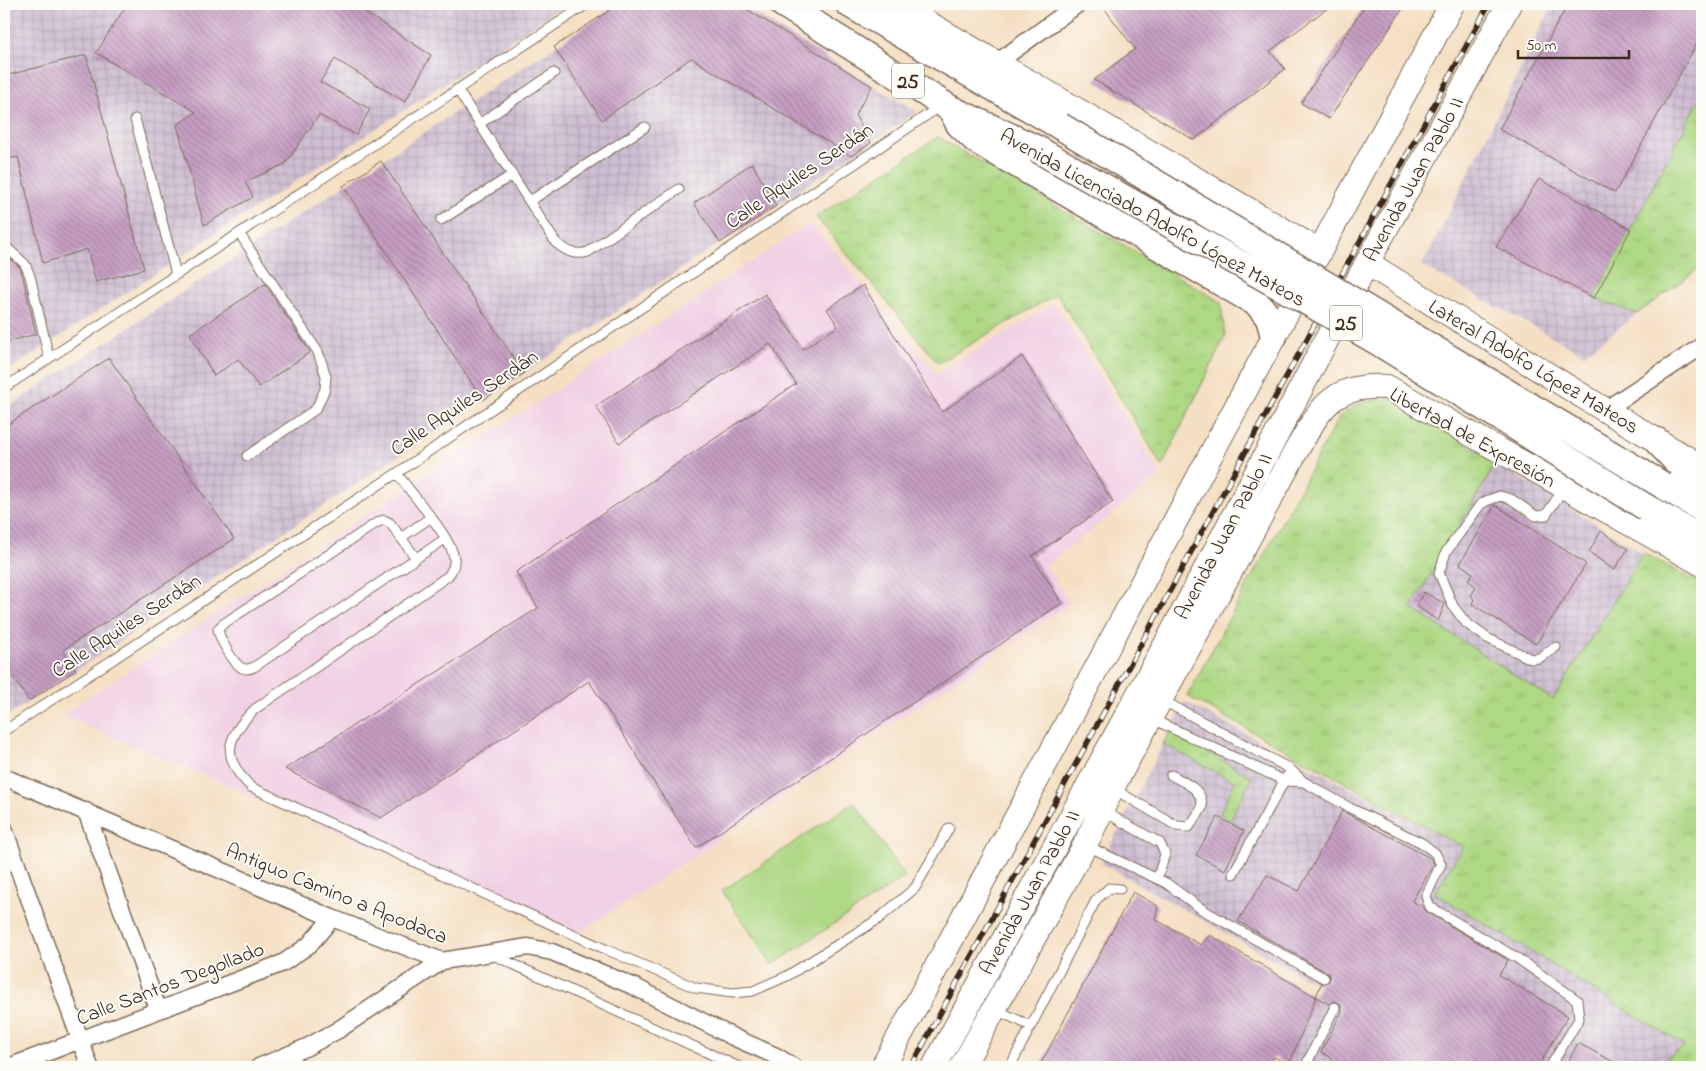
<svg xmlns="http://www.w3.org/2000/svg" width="1706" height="1071" viewBox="0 0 1706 1071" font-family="'Indie Flower',sans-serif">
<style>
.built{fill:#f0d0e4}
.industrial{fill:url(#industrial-grid)}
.grass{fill:url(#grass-tufts);stroke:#748151}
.pitch{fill:#aed884;stroke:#748151}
.building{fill:url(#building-back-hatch)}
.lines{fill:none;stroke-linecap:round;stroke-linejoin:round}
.lane-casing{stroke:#7c6958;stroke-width:11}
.street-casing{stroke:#7c6958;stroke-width:19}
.secondary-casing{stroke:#7c6958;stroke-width:26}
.primary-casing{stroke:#7c6958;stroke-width:29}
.lane{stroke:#fff;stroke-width:9}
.street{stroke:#fff;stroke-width:16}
.secondary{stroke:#fff;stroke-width:24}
.primary{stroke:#fff;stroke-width:26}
.rail-casing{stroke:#3b2a1e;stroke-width:5.5}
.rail{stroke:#fdfcf7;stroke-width:4;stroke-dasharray:11;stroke-linecap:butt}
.primary-bridge-casing{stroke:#7c6958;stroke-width:29;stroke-linecap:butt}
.primary-bridge{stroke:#fff;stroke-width:26}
.labels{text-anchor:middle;stroke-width:4;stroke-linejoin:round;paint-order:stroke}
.shield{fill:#fdfcf7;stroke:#75695f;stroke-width:1}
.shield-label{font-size:20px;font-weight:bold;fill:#3b2a1e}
.street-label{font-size:21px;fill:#3b2a1e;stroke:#fdfcf7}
</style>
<defs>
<pattern id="industrial-grid" width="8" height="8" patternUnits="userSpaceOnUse" patternTransform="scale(1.25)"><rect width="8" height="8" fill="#cebed1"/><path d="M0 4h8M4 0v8" fill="none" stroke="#b2a3b3"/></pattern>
<pattern id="grass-tufts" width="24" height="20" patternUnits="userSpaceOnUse" patternTransform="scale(1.25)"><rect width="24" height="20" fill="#aed884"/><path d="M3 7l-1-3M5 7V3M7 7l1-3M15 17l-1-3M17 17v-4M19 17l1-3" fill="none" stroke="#97ba72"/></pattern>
<pattern id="building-back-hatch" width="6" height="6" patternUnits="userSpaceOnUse" patternTransform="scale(1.25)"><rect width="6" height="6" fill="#c69ec3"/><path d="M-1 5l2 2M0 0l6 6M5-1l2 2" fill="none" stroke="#a2819e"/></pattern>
</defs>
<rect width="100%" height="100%" fill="#fdfcf7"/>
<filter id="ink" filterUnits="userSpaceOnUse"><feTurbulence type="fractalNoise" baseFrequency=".02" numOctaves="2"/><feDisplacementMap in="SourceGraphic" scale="10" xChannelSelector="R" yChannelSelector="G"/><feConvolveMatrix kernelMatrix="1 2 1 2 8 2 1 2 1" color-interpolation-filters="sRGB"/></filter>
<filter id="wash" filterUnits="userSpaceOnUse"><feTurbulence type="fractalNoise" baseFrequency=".0096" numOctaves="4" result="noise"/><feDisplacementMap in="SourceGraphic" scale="20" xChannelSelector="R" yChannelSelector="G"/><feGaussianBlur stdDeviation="1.12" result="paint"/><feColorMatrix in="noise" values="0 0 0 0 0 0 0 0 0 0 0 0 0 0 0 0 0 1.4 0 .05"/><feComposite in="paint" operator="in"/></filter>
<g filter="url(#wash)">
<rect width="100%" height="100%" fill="#f4dfc3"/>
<path class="built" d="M811,223L937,374L1055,303L1161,476L1045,566L1070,604L578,934L61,715Z"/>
<path class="industrial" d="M4,4H566L4,373Z
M619,4H738L917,112L4,718V410Z
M1553,4H1702V266L1584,354L1422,266Z
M1496,463L1643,553L1553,700L1411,608Z
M1185,702L1463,847L1435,893L1685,1046L1656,1067H1277L1319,985L1101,863Z"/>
<path class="grass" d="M1702,95V266L1637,314L1594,298Z
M938,137L1221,302L1225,337L1162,466L1057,294L938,363L816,217Z
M1395,397L1496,463L1411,608L1553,700L1643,553L1702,584V1067H1654L1685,1046L1435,893L1463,847L1187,696L1339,417L1359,403Z
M1170,731L1252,777L1230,820L1220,813L1235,782L1163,744Z"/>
<path class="pitch" d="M854,802L905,877L772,965L722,891Z"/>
<g id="blocks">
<path class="building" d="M127,4H352L431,55L405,102L335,59L320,82L370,109L356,135L319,115L285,164L245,182L253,197L204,225L177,125L196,112L96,53Z
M619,4H738L872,86L855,115L871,143L851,156L691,58L602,120L554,47Z
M1101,4H1333L1270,51L1285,69L1194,140L1094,80L1135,49Z
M1366,4H1406L1329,119L1301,103Z
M1568,4H1702V34L1615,193L1499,129Z
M86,55L144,269L96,282L87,249L43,263L18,157L4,160V76Z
M381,161L524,373L483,400L343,186Z
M752,163L776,206L720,243L694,203Z
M1539,179L1631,229L1594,298L1496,247Z
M4,253L20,268L23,277L36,334L4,343Z
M265,284L310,352L259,387L238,359L214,376L190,334Z
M863,285L942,412L1022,356L1113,502L1032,556L1062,603L696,848L589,681L381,818L285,769L538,608L516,572L796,384L770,344L619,443L596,406L765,294L803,349L838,326L827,309Z
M109,358L234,539L63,650L76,670L29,701L4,664V427Z
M1495,505L1586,564L1536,644L1472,604L1474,599L1471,596L1476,587L1468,580L1473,573L1460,564Z
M1601,531L1628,549L1614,570L1589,552Z
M1424,592L1445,604L1438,621L1416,606Z
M1342,811L1430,858L1434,864L1412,901L1423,907L1427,912L1508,960L1499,975L1568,1016L1538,1067H1346L1321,1052L1342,1011L1340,1004L1335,1001L1329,1004L1316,997L1289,1065L1274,1057L1268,1067H1039L1133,892L1158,906L1155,919L1201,945L1210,935L1316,997L1321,984L1329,981V974L1238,921L1267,875L1299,891Z
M1218,817L1244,831L1225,870L1196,855Z
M1578,1043L1623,1067H1565Z"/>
</g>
</g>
<g filter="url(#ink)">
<use href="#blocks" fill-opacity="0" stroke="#7c6958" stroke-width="1"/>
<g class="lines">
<defs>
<path id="lane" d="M457,89L556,243C567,251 574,256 588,252L679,189
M135,119L176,274
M479,124L554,73
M530,201L645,127
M441,220L512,175
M239,233L318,352L326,376L325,389L316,409L247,456
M4,245L25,264L30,276L49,358
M4,388L587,4
M397,473C410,493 451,536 454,558C455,565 452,571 448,576L255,709C225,738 221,758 251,787L605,949L696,988L733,993L753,991L787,976L877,920L915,888L949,828
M402,537L430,518
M416,558L390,523L384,520L378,522L223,624L218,629C219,639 234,664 242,668C247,670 250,669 254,667L445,539
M1556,647L1539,658L1531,659L1487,638L1466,623L1453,606L1439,573L1446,552L1480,505L1486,501L1500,496L1511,499L1536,516L1546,515L1564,488
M1162,700L1290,769L1304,782L1350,808L1422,843L1435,853L1441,864L1426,896L1430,907L1517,958L1577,1000L1579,1019L1550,1067
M1152,719L1285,781L1304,782
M4,731L397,473L939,107
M1112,788L1177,826L1189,827L1202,808C1203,788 1185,783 1171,775
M1103,811L1160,843L1165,854L1157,879
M1085,845L1166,883L1203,910L1324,978
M1233,874L1287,776
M493,955L739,1067
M994,1009L1031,1026L1096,900L1109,888L1120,889
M1010,1067L1031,1026
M1305,1067L1335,1007"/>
<path id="street" d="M995,64L1078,4
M1605,410L1702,346
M4,777L332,918L442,961L528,947L552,952L635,987L733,1037L776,1056L794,1067
M86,811L158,1009
M4,829L90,1067
M9,1067L283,963L309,945L332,918
M259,1067L307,1047L338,1030L442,961"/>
<path id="secondary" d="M895,4L1319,251
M1367,263L1605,410L1702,467
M883,1067L1452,4
M934,1067L1172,633L1367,263L1509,4
M962,1067L1085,845L1112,788L1295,453C1320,409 1331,383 1387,387L1702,564"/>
<path id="primary" d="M783,4L951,109L1037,149
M849,4L1060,126
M951,109L959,124L977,141L1258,304L1269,318L1274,336
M1657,441L1702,488
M1664,486L1702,509
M1647,508L1702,539"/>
</defs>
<use href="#lane" class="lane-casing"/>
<use href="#street" class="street-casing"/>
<use href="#secondary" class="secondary-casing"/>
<use href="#primary" class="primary-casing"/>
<use href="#lane" class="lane"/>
<use href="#street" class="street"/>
<use href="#secondary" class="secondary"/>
<use href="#primary" class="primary"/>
<defs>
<path id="rail" d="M911,1067L1489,4"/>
</defs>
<use href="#rail" class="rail-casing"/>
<use href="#rail" class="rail"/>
<defs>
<path id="primary-bridge" d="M1060,126L1664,486
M1037,149L1373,339L1647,508"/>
</defs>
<use href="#primary-bridge" class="primary-bridge-casing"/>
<use href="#primary-bridge" class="primary-bridge"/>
</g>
</g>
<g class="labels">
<g class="shield">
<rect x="892" y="63.5" width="32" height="35" rx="4"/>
<rect x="1330" y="305.5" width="32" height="35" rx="4"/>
</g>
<g class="shield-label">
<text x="908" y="88">25</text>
<text x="1346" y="330">25</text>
</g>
<g class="street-label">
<text transform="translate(799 175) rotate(-34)" y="7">Calle Aquiles Serdán</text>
<text transform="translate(1413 179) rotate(-61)" y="7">Avenida Juan Pablo II</text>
<text transform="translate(1153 217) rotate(29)" y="7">Avenida Licenciado Adolfo López Mateos</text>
<text transform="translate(1534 366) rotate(31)" y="7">Lateral Adolfo López Mateos</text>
<text transform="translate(464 402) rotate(-34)" y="7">Calle Aquiles Serdán</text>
<text transform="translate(1473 437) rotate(29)" y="7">Libertad de Expresión</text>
<text transform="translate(1223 536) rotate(-62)" y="7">Avenida Juan Pablo II</text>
<text transform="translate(126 625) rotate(-33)" y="7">Calle Aquiles Serdán</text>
<text transform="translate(1029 892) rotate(-61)" y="7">Avenida Juan Pablo II</text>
<text transform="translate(337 893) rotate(22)" y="7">Antiguo Camino a Apodaca</text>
<text transform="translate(170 983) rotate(-21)" y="7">Calle Santos Degollado</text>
</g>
</g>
<rect width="1706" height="1071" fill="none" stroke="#fdfcf7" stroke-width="20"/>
<path d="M1518 50v8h111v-8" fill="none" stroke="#3b2a1e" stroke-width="2.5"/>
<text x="1526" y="50" font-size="15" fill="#3b2a1e" stroke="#fdfcf7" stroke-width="4" paint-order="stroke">50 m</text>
</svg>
